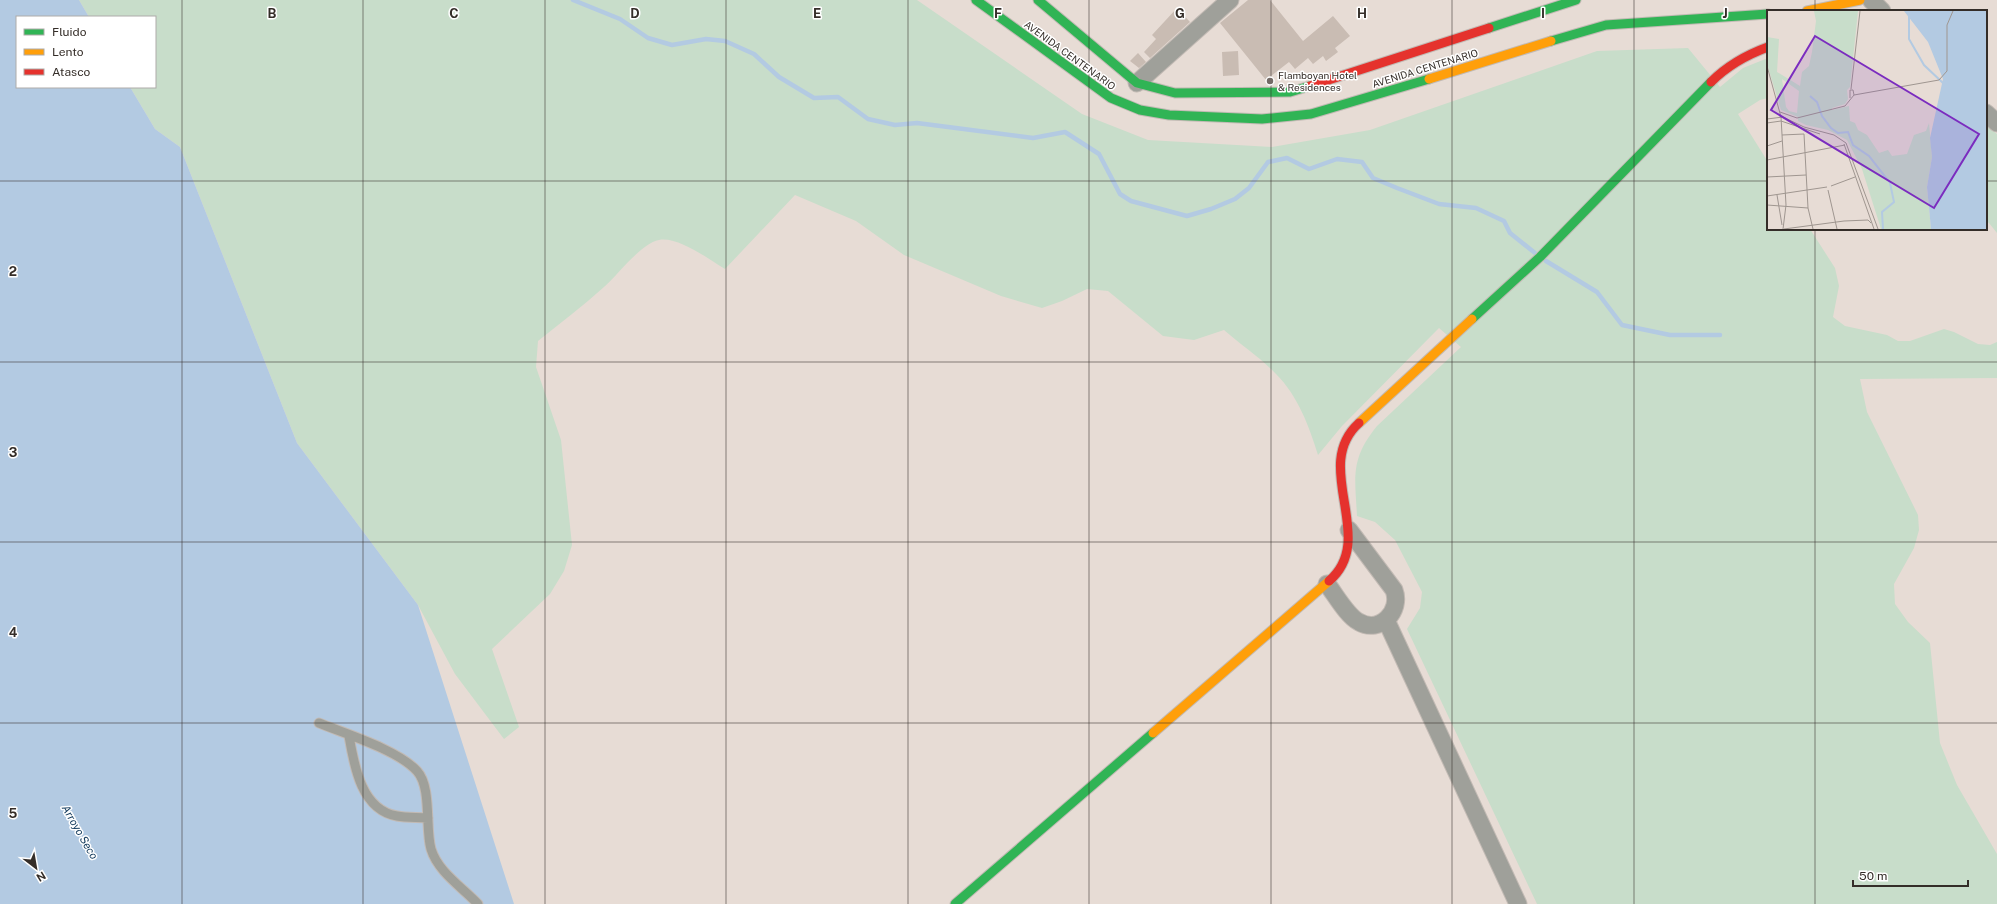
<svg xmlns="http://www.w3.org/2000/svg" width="1997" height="904" viewBox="0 0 1997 904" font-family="'Public Sans',sans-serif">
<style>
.green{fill:#c8ddca}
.water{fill:#b3cae2}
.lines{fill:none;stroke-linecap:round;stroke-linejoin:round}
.stream{stroke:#b3cae2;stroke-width:4.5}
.building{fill:#c9bcb3}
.lane-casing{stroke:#c2bab4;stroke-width:11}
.street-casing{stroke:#c2bab4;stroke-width:19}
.fast-casing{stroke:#c2bab4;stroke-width:11}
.slow-casing{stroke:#c2bab4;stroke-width:11}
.jam-casing{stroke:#c2bab4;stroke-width:11}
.lane{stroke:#9fa09a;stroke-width:9}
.street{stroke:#9fa09a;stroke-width:17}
.fast{stroke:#30b455;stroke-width:9}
.slow{stroke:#ff9f0a;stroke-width:9}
.jam{stroke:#e5322d;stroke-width:9}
.grid{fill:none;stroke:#342d28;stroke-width:1;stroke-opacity:0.55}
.poi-dot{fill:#736a65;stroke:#fff;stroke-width:1.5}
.labels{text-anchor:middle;stroke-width:3;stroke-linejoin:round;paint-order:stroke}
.street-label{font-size:10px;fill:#342d28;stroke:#fff}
.poi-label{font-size:10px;fill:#342d28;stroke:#fff;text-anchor:start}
.water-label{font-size:11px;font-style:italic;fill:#0c3558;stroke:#fff}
.inset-river{fill:none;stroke:#b3cae2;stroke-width:2}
.inset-road{fill:none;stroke:#9f9690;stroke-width:1}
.view{fill:#7b2cbf;fill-opacity:0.15;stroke:#7b2cbf;stroke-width:2}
.inset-edge{fill:none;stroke:#342d28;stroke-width:2}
.grid-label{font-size:13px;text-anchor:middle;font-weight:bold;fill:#342d28;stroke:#fff;stroke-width:3;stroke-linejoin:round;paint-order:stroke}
</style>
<rect width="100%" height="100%" fill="#e7dcd5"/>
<path class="green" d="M79,0H917L1082,114L1148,140L1272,147L1370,130L1597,51L1688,48L1720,87L1743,68L1768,58V98L1760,100L1738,114L1768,162V229H1810L1835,268L1839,286L1833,317L1845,326L1887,335L1898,341H1910L1944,329L1954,332L1978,344L1990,345L1997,342V378L1860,379L1867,412L1918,515L1919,530L1914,548L1894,584L1895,604L1908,622L1930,643L1940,743L1957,785L1997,854V904H1537L1407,629L1420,608L1422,592L1395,540L1375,522L1357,516C1355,477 1350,459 1377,426L1461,347L1439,328L1342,426L1318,455C1309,426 1298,396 1276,374C1261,358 1241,345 1224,330L1194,340L1163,336L1108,291L1087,289L1062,301L1042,308L1001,296L904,255L856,221L795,195L725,269C710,260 678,236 659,240C640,244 619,274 604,287C583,306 560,323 538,341L536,367L561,440L572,545L564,571L550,594L492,649L519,727L504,739L455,674L418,605L297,443L180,147L155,129L130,87H155V17H89Z
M1986,124L1997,134V233L1989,223L1986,221Z"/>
<path class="water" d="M0,0H79L89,17H17V87H130L155,129L180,147L297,443L418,605L514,904H0Z"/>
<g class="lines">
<path class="stream" d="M573,0L620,19L648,38L672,45L706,39L725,41L754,54L779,77L814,98L838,97L868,119L895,125L917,123L1033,138L1065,132L1099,154L1120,194L1131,201L1187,216L1211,209L1235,199L1249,188L1268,162L1287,158L1309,169L1337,159L1362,162L1373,178L1397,188L1439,204L1476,208L1504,221L1510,233L1535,253
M1546,261L1597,292L1622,325L1670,335H1720"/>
</g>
<path class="building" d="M1248,0H1270L1303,41L1333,16L1350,36L1335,48L1338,52L1326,61L1323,56L1313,64L1308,58L1295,69L1289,62L1266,80L1220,23Z
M1177,8L1190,22L1150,58L1144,52L1156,39L1152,35Z
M1238,51L1239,75L1223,76L1222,52Z
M1138,53L1146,62L1139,68L1130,61Z"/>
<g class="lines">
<defs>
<path id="lane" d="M319,723C346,734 398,750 417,771C432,787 425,829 431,849C438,872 462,887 478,904
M349,736C354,765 361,810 397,816C407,818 418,817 428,818"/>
<path id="street" d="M1871,0L1882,11
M1137,83L1230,0
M1986,113L1997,123
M1327,584C1335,594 1347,616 1359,622C1380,634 1402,611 1394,590L1349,530
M1386,620L1518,904"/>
<path id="fast" d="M976,0L1111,98L1140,110L1169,115L1262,119L1311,114L1429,79
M1038,0L1137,83L1175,93L1290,92L1310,86
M1489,28L1576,0
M1551,41L1606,25L1768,14
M1472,319L1540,257L1711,82
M955,904L1153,733"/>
<path id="slow" d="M1807,11L1860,0
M1429,79L1551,41
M1359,423L1472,319
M1153,733L1329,581"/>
<path id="jam" d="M1711,82C1727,66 1746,55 1768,47
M1310,86L1489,28
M1329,581C1379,538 1310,467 1359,423"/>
</defs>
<use href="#lane" class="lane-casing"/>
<use href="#street" class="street-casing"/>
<use href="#fast" class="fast-casing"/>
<use href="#slow" class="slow-casing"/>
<use href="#jam" class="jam-casing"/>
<use href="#lane" class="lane"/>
<use href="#street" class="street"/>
<use href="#fast" class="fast"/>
<use href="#slow" class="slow"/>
<use href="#jam" class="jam"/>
</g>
<path class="grid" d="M182,0V904M363,0V904M545,0V904M726,0V904M908,0V904M1089,0V904M1271,0V904M1452,0V904M1634,0V904M1815,0V11M0,181H1768M1986,181H1997M1815,229V904M0,362H1997M0,542H1997M0,723H1997"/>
<circle class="poi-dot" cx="1270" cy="81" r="4"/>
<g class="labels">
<g class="street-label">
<text transform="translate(1070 55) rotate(36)" y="4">AVENIDA CENTENARIO</text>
<text transform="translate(1425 68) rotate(-17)" y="4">AVENIDA CENTENARIO</text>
</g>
<g class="poi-label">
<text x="1278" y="79">Flamboyan Hotel<tspan x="1278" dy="12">&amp; Residences</tspan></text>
</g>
<g class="water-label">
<text transform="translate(80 832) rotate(60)" y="4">Arroyo Seco</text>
</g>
</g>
<g transform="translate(1767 10)">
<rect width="220" height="220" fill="#e7dcd5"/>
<path d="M47,1H91L83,77L80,80L81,89L78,94L65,98V100L82,96L83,111L88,113L91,120L100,125L112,143L121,140L125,146L140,144L147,125L159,121L162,113L165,147L160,177L164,219H114L95,159L80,130L61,120L39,115L31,111V107L14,100L0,54V27L12,29L10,62L33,76L35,62L42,56L45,42L49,11ZM15,69L32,81L30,103L22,101L19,97Z" fill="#c8ddca" fill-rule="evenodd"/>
<path d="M137,1H220V219H164L160,177L165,147L163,128L176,69L161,32Z" fill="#b3cae2"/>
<path class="inset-river" d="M142,1V29L157,55L176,73M43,86L50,92L55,106L64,118L71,123L81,122L86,135L102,146L123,173L127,192L115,202L116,219"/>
<path class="inset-road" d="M0,56L14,107L19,195L16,219M84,79L93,1M83,88V80H86L87,85M13,102L30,108L78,96L87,85L172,70L180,61V15L186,1M0,109L16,107L37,117L67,125L79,133L111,219M0,113L14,111L53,124M15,125L37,124L41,198L46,219M77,134L107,219M0,136L15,131M0,150L78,135M0,167L39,165M64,176L88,167M61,180L70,219M10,185L15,215M0,186L60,177M0,195L41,198M17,219L77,211L101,210L104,213"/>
<path class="view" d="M48,26L212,124L167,198L4,100Z"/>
<rect width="220" height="220" class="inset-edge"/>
</g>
<g class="grid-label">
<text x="272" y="18">B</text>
<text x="454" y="18">C</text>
<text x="635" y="18">D</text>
<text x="817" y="18">E</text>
<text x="998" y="18">F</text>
<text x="1180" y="18">G</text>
<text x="1362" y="18">H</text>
<text x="1543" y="18">I</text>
<text x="1725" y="18">J</text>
<text x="13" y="276">2</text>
<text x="13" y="457">3</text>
<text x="13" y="637">4</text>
<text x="13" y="818">5</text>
</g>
<rect x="16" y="16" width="140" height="72" fill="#ffffff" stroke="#aeaba9"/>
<rect x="24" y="29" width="20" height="6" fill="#30b455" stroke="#aeaba9"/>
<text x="52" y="36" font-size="12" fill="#342d28">Fluido</text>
<rect x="24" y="49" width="20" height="6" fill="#ff9f0a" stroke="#aeaba9"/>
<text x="52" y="56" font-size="12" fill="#342d28">Lento</text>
<rect x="24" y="69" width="20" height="6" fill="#e5322d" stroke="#aeaba9"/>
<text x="52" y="76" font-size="12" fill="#342d28">Atasco</text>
<g transform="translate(36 868) rotate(149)" stroke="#ffffff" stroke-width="3" paint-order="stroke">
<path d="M0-3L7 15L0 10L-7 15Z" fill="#342d28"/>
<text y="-6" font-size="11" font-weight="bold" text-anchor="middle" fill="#342d28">N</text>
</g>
<path d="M1853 880v6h115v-6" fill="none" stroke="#342d28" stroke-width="2"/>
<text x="1859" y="880" font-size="12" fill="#342d28" stroke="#ffffff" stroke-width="3" paint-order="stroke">50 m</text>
</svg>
